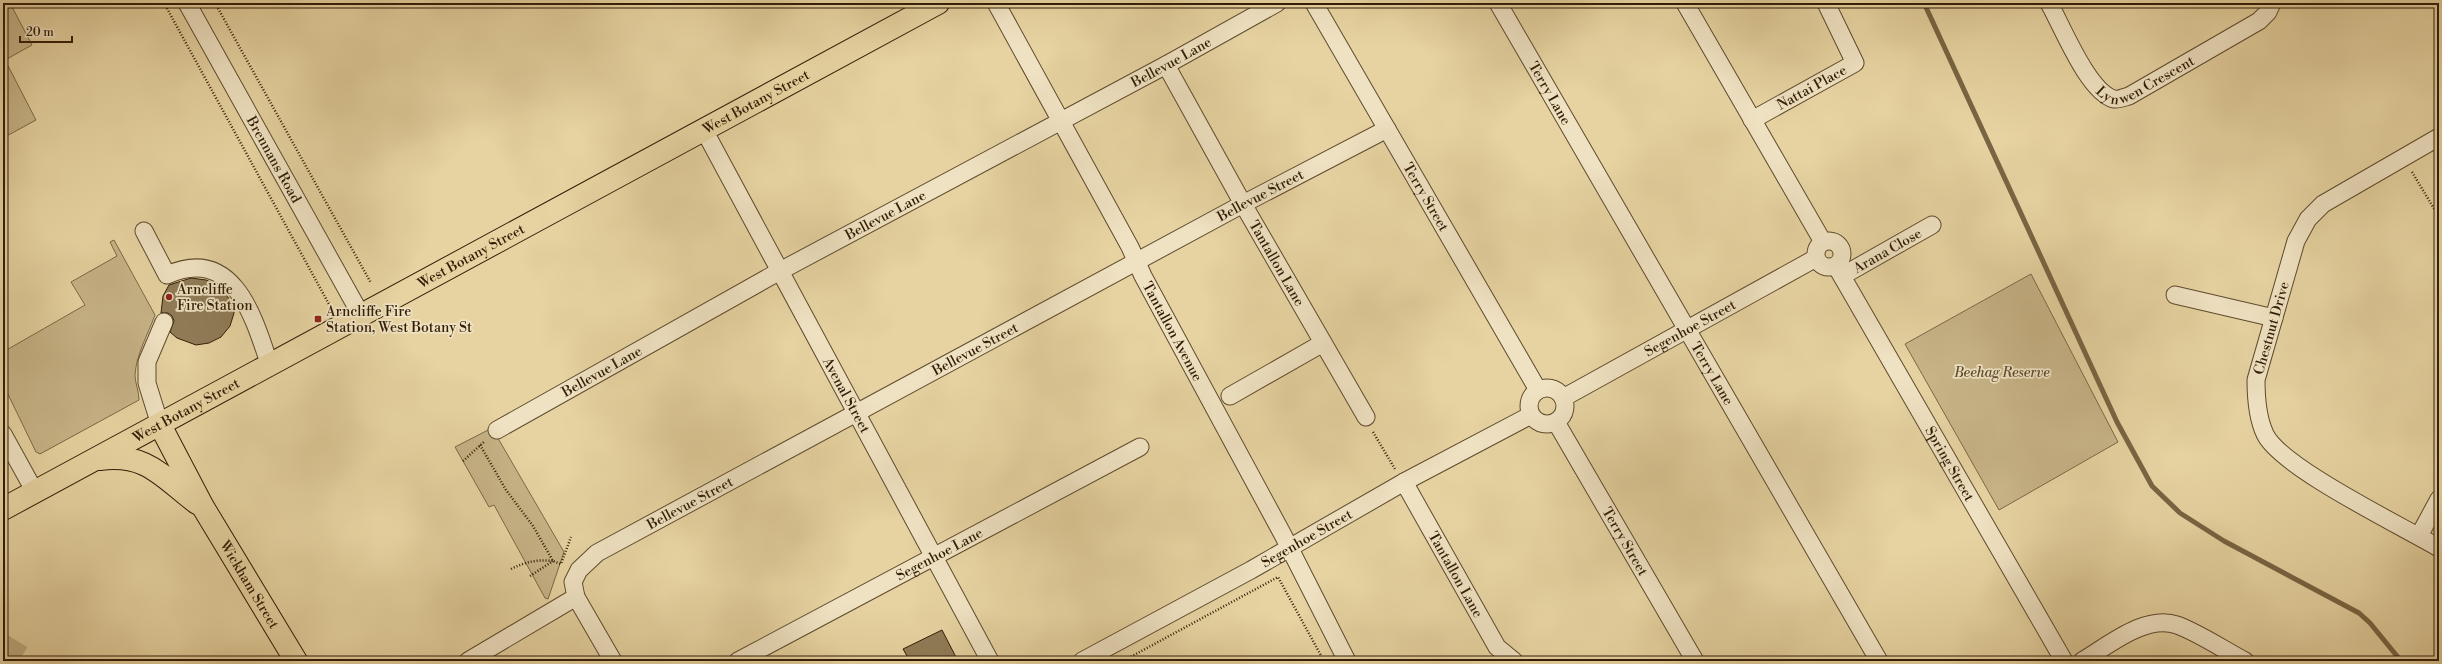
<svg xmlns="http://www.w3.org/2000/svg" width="2442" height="664" viewBox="0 0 2442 664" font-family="'Libre Bodoni',serif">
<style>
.green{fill:#c7b487;stroke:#7c6846}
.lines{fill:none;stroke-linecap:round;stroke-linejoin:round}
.stream{stroke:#786543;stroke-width:5}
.building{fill:#8f7c57;stroke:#311d06}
.highway-tunnel{stroke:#c2af82;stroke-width:22;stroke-dasharray:22 11;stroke-linecap:butt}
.minor-casing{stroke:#5e4a2d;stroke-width:19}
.major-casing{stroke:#311d06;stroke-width:24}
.path{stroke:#311d06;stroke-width:2.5;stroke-dasharray:1 2;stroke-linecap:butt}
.minor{stroke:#efe2c2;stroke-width:17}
.major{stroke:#e6d3a1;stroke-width:22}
.poi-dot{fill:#8f2418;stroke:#efe2c2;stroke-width:1.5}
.labels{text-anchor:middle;stroke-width:3.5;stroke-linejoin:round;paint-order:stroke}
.street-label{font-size:14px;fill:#311d06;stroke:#efe2c2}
.poi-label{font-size:14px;fill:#311d06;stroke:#efe2c2;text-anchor:start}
.park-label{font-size:14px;font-style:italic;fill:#5e4a2d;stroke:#efe2c2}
</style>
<rect width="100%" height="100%" fill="#e6d3a1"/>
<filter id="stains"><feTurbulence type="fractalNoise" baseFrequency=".005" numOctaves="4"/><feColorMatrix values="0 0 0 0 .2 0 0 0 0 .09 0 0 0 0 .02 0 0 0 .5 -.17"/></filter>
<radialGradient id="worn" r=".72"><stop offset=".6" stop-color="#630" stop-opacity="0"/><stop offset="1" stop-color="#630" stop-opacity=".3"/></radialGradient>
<path class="green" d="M3,3H10L32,45L5,60L36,120L3,138Z
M114,240L155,315C148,334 136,355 135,375C135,383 139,391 139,400L40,454L36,452L3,384V352L85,305L71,282L117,256L110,242Z
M2031,274L2118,442L1999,510L1905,344Z
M492,428L564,552L548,599L545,598L494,505L489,507L455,447Z"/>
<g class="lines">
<path class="stream" d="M1924,3L2117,422L2152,486L2180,513L2224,541L2359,613L2370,623L2401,661"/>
</g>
<path class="building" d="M191,278L206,280L219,286L234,305V313L230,326L221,337L209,343L196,345L177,338L170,332L174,321L172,316L168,313H161L163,296L169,285Z
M942,630L958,661H910L903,649Z"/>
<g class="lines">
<path class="highway-tunnel" d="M3,645L29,661"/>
<defs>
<g id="minor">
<path id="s1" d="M187,3L361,315"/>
<path id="s2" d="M996,3L1130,247L1143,276L1283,535L1347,661"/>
<path id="s3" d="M1314,3L1538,390"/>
<path id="s4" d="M1498,3L1879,661"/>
<path d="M1685,3L1823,242"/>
<path id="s5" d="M2049,3C2062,26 2088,92 2114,99C2118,100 2125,97 2129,96L2259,21L2268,12L2272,3"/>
<path id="s6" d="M1166,65L1243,204L1366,417"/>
<path id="s7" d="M1752,120L1855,63L1826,3"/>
<path id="s8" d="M704,130L990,661"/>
<path d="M2439,137L2323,204L2308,219L2296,241L2256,380C2256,398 2257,417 2265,434C2280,467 2402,526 2439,548"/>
<path d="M144,231L167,275C234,245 254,318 270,366"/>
<circle cx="1829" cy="254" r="13"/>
<path id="s9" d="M1836,266L2064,661"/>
<path id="s10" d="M1842,276L1932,225"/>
<path d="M2175,295L2274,318"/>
<circle cx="1547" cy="406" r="18"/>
<path d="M1230,396L1323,343"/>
<path id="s11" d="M1563,398L1816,258"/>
<path id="s12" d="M1556,422L1695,661"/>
<path d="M160,425L147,383V362L164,322"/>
<path id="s13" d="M497,430L780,271L1166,65L1277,3"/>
<path d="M3,434L35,492"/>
<path id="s14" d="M1404,482L1497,647L1514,661"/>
<path d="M2419,536L2439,499"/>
<path d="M468,661L576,597"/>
<path id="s15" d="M613,661L576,597L573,582L579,570L597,553L1243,204L1387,129"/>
<path id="s16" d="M738,661L1140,447"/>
<path id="s17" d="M1082,661L1251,570L1404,482L1531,415"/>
<path d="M2082,661C2108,646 2145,614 2177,625C2199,633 2224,650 2245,661"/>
</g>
<g id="major">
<path id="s18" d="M160,425L203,507L296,661"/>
<path d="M100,459C148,453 162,477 197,503"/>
<path id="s19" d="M3,509L938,3"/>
</g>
</defs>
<use href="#minor" class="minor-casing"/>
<use href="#major" class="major-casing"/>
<path class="path" d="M164,3L330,306
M215,3L371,283
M2412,172L2439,217
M1373,432L1395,469
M480,445L506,490L533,526L553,561L561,564L571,537
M463,461L485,441
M511,569C525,562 538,559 553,561
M530,576L553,561
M1123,661L1278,577L1324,661"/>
<use href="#minor" class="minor"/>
<use href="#major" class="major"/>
</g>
<g class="poi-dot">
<circle cx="169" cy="297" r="4"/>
<rect x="314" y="315" width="8" height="8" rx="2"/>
</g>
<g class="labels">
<g class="street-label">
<text dy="5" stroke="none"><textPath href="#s13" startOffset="768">Bellevue Lane</textPath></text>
<text dy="5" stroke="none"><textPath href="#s5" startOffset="153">Lynwen Crescent</textPath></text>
<text dy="5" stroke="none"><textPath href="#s7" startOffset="68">Nattai Place</textPath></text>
<text dy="5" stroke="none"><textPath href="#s4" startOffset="104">Terry Lane</textPath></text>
<text dy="5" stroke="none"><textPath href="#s19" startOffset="856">West Botany Street</textPath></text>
<text dy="5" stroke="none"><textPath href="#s1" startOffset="179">Brennans Road</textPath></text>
<text dy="5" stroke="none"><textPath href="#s15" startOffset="881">Bellevue Street</textPath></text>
<text dy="5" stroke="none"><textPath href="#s3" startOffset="224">Terry Street</textPath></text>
<text dy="5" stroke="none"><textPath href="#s13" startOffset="444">Bellevue Lane</textPath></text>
<text dy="5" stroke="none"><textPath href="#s10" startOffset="52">Arana Close</textPath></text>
<text dy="5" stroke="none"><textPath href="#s19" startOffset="532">West Botany Street</textPath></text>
<text dy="5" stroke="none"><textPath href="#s6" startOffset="227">Tantallon Lane</textPath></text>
<text dy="5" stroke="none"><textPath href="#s11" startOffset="145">Segenhoe Street</textPath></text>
<text transform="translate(2271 328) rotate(-74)" y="5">Chestnut Drive</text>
<text dy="5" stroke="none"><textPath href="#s2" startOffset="373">Tantallon Avenue</textPath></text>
<text dy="5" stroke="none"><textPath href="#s15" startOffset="557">Bellevue Street</textPath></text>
<text dy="5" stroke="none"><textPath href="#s13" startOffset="120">Bellevue Lane</textPath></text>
<text dy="5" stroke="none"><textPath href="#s4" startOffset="428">Terry Lane</textPath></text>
<text dy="5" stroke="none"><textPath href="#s8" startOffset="301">Avenal Street</textPath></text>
<text dy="5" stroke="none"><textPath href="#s19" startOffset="208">West Botany Street</textPath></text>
<text dy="5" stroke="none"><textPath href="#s9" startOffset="228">Spring Street</textPath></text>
<text dy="5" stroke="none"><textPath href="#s15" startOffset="233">Bellevue Street</textPath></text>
<text dy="5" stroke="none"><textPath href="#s17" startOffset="256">Segenhoe Street</textPath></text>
<text dy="5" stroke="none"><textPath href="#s12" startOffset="138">Terry Street</textPath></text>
<text dy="5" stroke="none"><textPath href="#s16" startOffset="228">Segenhoe Lane</textPath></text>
<text dy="5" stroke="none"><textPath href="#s14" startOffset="106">Tantallon Lane</textPath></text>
<text dy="5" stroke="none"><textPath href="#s18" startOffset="183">Wickham Street</textPath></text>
</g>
<g class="poi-label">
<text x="177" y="294">Arncliffe<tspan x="177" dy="16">Fire Station</tspan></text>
<text x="326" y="316">Arncliffe Fire<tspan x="326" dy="16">Station, West Botany St</tspan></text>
</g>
<g class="park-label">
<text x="2002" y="377">Beehag Reserve</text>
</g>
</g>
<rect width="2442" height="664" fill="none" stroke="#e6d3a1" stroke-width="16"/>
<rect x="4" y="4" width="2434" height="656" fill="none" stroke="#311d06" stroke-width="2"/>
<rect x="8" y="8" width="2426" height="648" fill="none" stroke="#311d06"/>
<path d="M20 36v6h52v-6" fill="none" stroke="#311d06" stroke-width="2"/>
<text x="26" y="36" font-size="12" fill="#311d06" stroke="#efe2c2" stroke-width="3" paint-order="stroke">20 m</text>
<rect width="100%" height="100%" filter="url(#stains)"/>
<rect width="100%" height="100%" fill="url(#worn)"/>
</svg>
